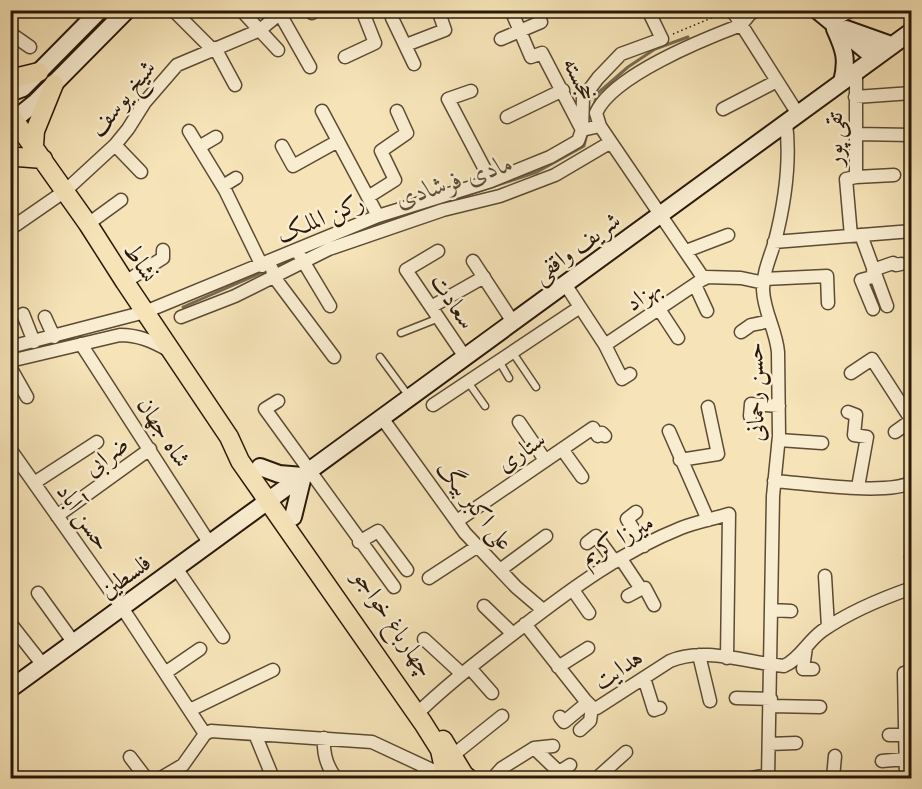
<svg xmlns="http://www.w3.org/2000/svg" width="922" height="789" viewBox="0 0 922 789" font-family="'IM FELL English',Amiri,serif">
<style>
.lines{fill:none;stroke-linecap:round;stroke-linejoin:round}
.stream{stroke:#7a694e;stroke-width:3}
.lane-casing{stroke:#5c4b35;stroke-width:9}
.street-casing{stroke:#5c4b35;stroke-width:15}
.secondary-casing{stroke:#291809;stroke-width:20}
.primary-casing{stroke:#291809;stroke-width:21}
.path{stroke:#291809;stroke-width:1.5;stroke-dasharray:1.5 3;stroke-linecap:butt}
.lane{stroke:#f9edd1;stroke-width:6}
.street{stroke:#f9edd1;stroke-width:12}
.secondary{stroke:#f9edd1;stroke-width:16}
.primary{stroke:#f6e4b8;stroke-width:18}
.labels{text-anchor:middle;stroke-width:5;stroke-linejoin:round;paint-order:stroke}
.street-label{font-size:24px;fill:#291809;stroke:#f9edd1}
.water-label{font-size:26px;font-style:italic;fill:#5f4e37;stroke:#f9edd1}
</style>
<rect width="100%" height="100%" fill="#f6e4b8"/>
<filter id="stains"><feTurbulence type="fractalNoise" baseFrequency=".00333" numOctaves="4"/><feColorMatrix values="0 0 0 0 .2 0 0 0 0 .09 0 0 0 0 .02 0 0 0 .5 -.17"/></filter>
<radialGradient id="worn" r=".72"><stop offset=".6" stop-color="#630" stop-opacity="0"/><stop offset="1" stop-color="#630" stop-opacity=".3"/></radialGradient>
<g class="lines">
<path class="stream" d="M593,107L598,93L628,67L655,49L688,37
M336,240L358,231L537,172L584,146L587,134
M276,267L297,257
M183,307L270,269"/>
<defs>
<path id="lane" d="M401,333L439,318
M513,353L536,387
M380,357L408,395
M499,361L509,378
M468,382L485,406"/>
<path id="street" d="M173,10L212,49
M241,10L278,50
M311,10L312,13
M395,10L392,18L414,64
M511,10L531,57L542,53L582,130L600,126
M732,10L798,114
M280,14L310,67
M830,22L852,10
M10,33L30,47
M501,39L541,22
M406,45L445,30L438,10
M215,48L235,85
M345,57L375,43L362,10
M471,91L448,99L491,181
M855,97L912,93
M723,109L777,81
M322,111L378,216
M507,117L563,90
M189,131L225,190L262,266
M856,134L912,135
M115,145L141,172
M282,146L293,166L338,141
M199,147L216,137
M856,177L894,175
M223,186L236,178
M368,197L395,180L381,151L407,133L397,111
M88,224L121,200
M10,229L65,191L115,145L128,129L145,102L177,65L260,30L284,10
M861,235L887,306
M851,236L846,179L856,177V71
M774,242L912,231
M438,251L406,270L465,357
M686,251L728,235
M300,256L330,306
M473,261L513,322
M272,269L274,277L334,357
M873,270L893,263L896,265L901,264
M704,279L600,126L596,113C612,76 704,39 741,25L750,14L757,10
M764,279L827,276L828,303
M125,282L163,258V250
M565,284L605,345L622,379L630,374
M695,285L707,311
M431,307L484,277
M659,309L678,338
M873,309L861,280L876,276
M23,314L34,342
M45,317L54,337
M181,317L235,296L329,249L443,210L500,196L555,175L611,142
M741,332L751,325L770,321
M81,344L210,544
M605,345L706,277L741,278L764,283
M10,347L145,312L378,216L491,181L550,157L578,141L582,130L583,98L598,78L621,54L662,39L648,10
M10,361L120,335C138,335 152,341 168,350
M10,367L27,397
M851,373L872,359L912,421
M278,401L265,409L394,587
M433,405L580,307
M848,412L856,415L854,435L867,437L858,487
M750,416L751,404L779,406
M382,418L465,533L516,587L543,610
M519,422L545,460
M669,431L708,520
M895,432L912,420
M779,440L822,443
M10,449L123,609L205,734L211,731L225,732L372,742L445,776
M562,449L582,477
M680,460L718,454L708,407
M774,481C804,483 888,496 912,482
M34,483L97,442
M636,512L627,519L644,546
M57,516L150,449
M457,521L593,428L598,436L602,433L605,436
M359,542L378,531L407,570
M587,543L596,536L615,562
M911,557H912
M621,559L641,589L645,588L654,605
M176,568L223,637
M500,570L546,536
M825,576L828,627
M429,578L478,546
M573,590L589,613
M38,593L74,643
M628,596L641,589
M484,606L513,634
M772,610L791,611
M10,623L43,665
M525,624L585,700L592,707L597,708L670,661C704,646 748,663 784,666C800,659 807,642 822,631C849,612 880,599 912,588
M424,639L462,674
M806,647L803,669H813
M699,655L710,701
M558,667L588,648
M470,668L492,693
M165,673L200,649
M644,678L654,710L660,708
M736,698L771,699
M771,706L820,707
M423,708C454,679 488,653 522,627C571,589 623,551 681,528C696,522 713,519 729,514L727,658
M190,710L273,670
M560,717L564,722L587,703
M580,730L590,721L592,707
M255,734L273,778
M889,735H905
M324,738C323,753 327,767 336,778
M769,744L796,743
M553,746L534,748L559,772L570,765
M452,756L502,716
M130,757L146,778
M882,761L905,759
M161,778L183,765L205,734
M420,778L427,768
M493,778L502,768L534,748
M597,778L626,752
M751,778L767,775
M768,778L773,496L779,436L778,352C776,330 764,312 763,290C763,272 770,258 775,241C785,202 791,163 786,123
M833,778L835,756
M906,778L904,673L912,672"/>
<path id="secondary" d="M817,10L874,57
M835,29C844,49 848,59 842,82
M846,29L891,45
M10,93L23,88L100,10
M10,123L36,102L127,10
M260,467L279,474L303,476L293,517
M10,689L912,31"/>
<path id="primary" d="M10,79L39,72
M10,114L88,224L125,282L229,437L240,461L423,723L440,750L446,778
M34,145L35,131L54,84
M10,159L18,157L43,159
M443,740L464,775L468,778"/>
</defs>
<use href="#lane" class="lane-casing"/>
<use href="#street" class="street-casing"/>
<use href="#secondary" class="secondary-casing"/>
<use href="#primary" class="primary-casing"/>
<path class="path" d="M673,34L721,14"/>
<use href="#lane" class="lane"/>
<use href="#street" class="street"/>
<use href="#secondary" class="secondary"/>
<use href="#primary" class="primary"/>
</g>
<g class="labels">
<g class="street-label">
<text transform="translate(580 79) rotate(63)" y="8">خجسته</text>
<text transform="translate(122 98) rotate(-51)" y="8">شیخ یوسف</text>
<text transform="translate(834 139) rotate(-90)" y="8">تقی پور</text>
<text transform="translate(320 218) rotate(-23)" y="8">رکن الملک</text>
<text transform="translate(576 247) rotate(-36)" y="8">شریف واقفی</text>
<text transform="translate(141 262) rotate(57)" y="8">نشاط</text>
<text transform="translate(643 295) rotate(-34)" y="8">بهزاد</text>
<text transform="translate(453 301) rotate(56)" y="8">سعادت</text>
<text transform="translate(755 392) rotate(-91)" y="8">حسن رحمانی</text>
<text transform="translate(164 432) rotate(57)" y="8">شاه جهان</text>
<text transform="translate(521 451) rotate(-34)" y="8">ستاری</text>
<text transform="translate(106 456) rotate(-37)" y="8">ضرابی</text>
<text transform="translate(475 505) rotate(51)" y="8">علی اکبر بیگ</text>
<text transform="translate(84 517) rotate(55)" y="8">حسن آباد</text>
<text transform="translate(617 539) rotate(-29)" y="8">میرزا کریم</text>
<text transform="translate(125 576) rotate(-36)" y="8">فلسطین</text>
<text transform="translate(394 623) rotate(56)" y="8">چهارباغ خواجو</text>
<text transform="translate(618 669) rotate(-33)" y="8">هدایت</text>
</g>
<g class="water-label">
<text transform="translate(454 180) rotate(-18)" y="9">مادی فرشادی</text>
</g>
</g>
<rect width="922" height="789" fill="none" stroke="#f6e4b8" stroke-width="36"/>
<rect x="12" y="12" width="898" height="765" fill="none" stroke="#291809" stroke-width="3"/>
<rect x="18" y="18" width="886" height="753" fill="none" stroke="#291809" stroke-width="1.5"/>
<rect width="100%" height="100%" filter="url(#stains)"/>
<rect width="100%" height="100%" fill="url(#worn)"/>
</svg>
